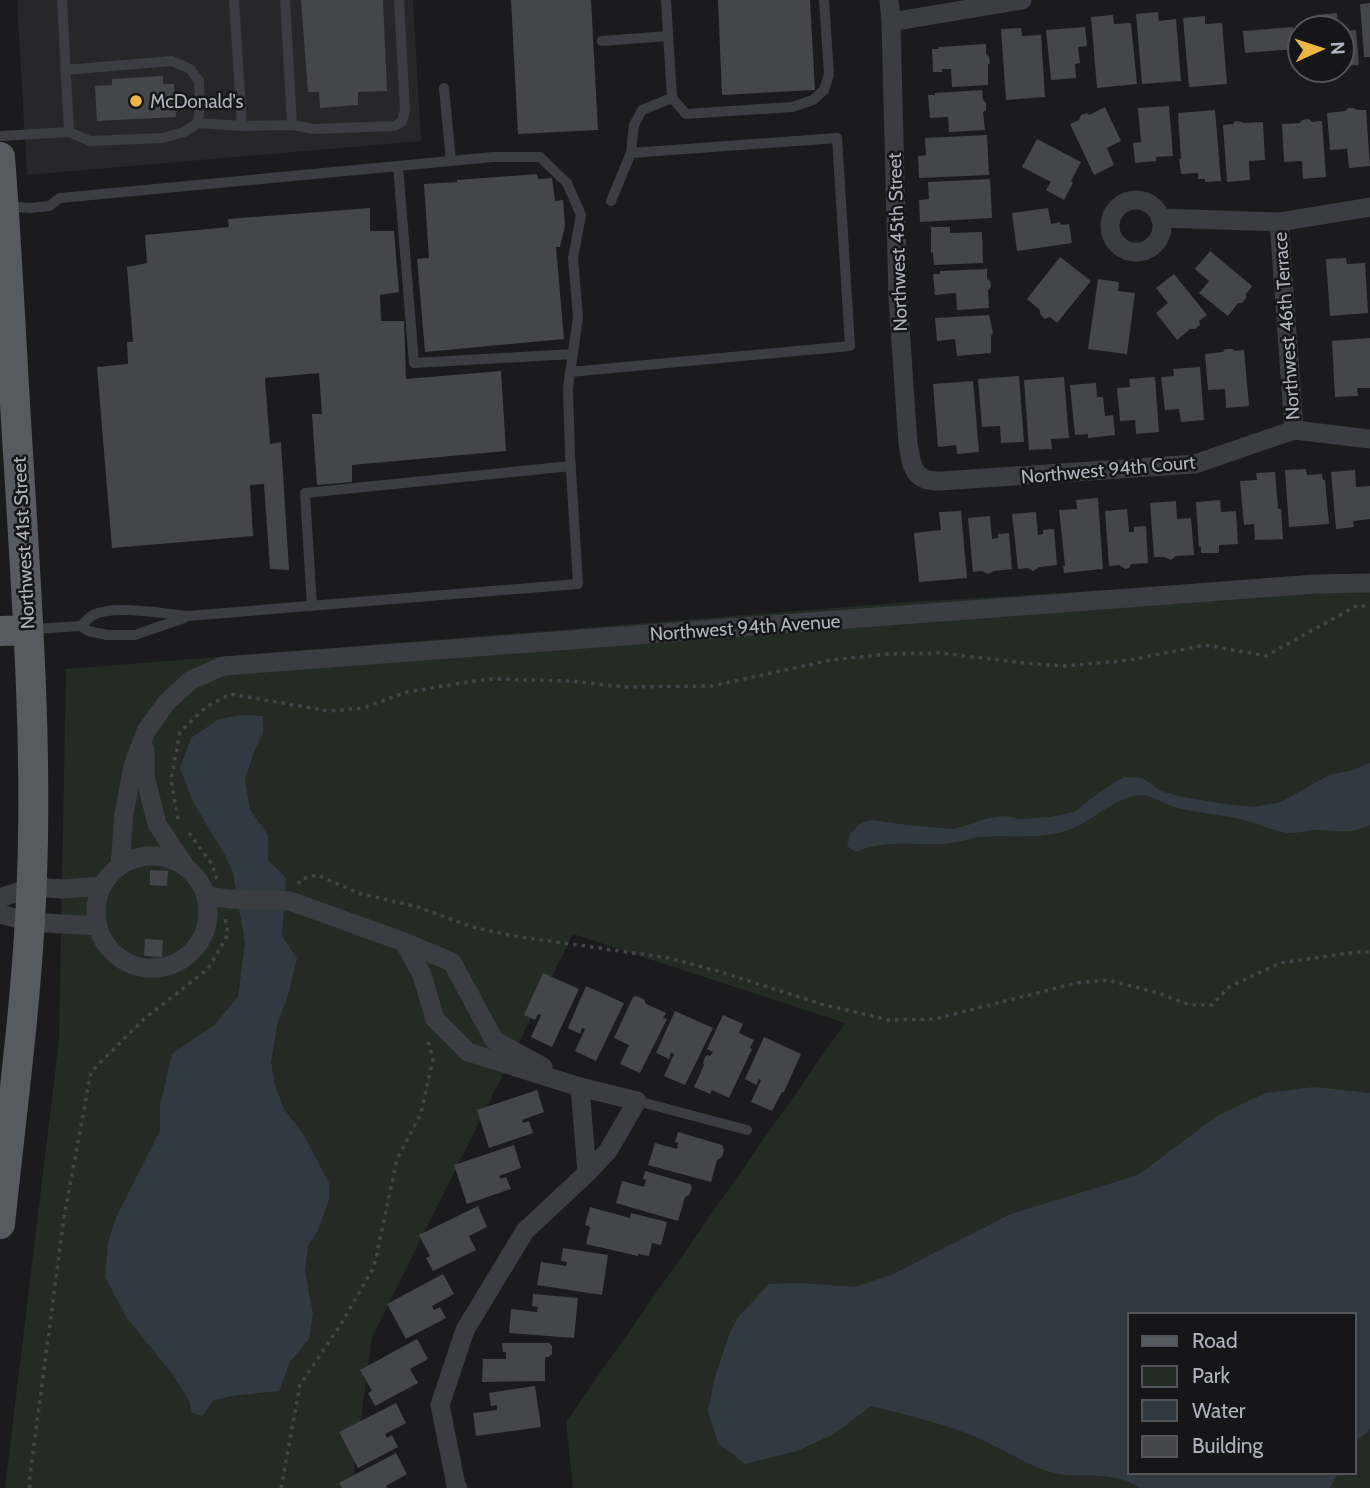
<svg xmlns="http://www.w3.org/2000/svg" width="1370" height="1488" viewBox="0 0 1370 1488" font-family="Cabin,sans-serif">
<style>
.built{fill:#27272a}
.green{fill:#232b24;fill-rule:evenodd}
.water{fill:#313a41}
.building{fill:#45464a}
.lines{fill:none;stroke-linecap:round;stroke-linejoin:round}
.path{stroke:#424449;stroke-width:3.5;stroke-dasharray:3.5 5;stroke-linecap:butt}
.service{stroke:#3c3d42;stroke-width:10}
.minor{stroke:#3c3d42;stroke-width:19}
.primary{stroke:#585a61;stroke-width:30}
.poi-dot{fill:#ecb644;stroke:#161618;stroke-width:2.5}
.labels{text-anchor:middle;stroke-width:5;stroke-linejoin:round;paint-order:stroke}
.poi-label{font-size:19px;fill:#aeb2bc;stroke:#161618;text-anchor:start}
.street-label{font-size:19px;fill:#aeb2bc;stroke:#161618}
</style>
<rect width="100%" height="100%" fill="#1b1b1d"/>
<path class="built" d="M17,0H413L421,141L27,175Z"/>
<path class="green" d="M1370,574V1488H573L566,1422L845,1023L573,934L372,1337L352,1484L354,1488H5L59,1040L66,669L910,602ZM1130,1315H1354V1472H1130Z"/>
<path class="water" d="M243,715L263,716V733L254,752L245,779L250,810L268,835V860L286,878L282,936L297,959L287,999L278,1021L271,1062L275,1085L284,1109L303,1134L329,1183V1200L318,1230L308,1246L305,1271L313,1314L309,1339L290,1362L279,1391L239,1395L213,1400L203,1416L192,1413L189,1401L174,1376L127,1318L105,1277L108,1243L116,1217L160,1131V1105L172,1054L213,1026L238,997L245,943L233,873L225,855L193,802L180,768L191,738L219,719Z
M1370,763V825C1348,836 1335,829 1313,830C1304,831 1295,834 1287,833C1271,830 1256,823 1240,819C1220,815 1198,813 1178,808C1168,806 1150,795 1143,795C1114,795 1089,826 1062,832C1035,839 1009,835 982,837C973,837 965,841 956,842C949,844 942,844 935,844C906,845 884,840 856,852L847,846L850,833L863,822L873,820L907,825L953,829L968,825L984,819L1004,816L1021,819L1050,817L1074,812L1104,789L1124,777L1142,778L1161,791L1178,796L1225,804L1252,807L1281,802L1329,775L1353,770Z
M1314,1087L1370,1093V1429L1354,1443V1315H1130V1472H1339L1330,1488H1139C1119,1472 1090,1477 1066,1475C1036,1472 1004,1449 976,1437C942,1423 906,1415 871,1406L834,1434L797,1451L745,1464L718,1443L708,1411L715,1377L730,1332L739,1316L769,1284L803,1283L854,1287L891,1275L1011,1214L1138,1175L1217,1116L1265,1093Z"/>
<path class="building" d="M301,0H383L387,91L358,92V105L320,108L319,92H308Z
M511,0H591L598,130L518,134Z
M718,0H810L815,90L722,95Z
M1370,3V57H1364L1360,4Z
M1158,12L1159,21L1176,19L1181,81L1142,84L1136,14Z
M1337,13L1338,28H1317L1316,15Z
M1113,15L1114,24L1131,23L1137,84L1097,88L1091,17Z
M1205,16V24L1222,23L1227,84L1189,87L1183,18Z
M1085,27L1087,46L1078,47L1080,63L1075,64L1076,78L1051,80L1046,30Z
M1293,27L1294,49L1245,53L1243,31Z
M1021,28L1022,36L1041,35L1045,97L1006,100L1001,29Z
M1356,30L1359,65L1342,66V31Z
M986,44V54L989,57L990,63L988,65V85L952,87L951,69H942V72H933L932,49H939L938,47Z
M1320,70H1333V81L1321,82Z
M163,76V84H174L176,117L97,121L95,86L112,85V79Z
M982,90L983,100L986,103V110L983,112L985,130L949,132L948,117L930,118L928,95H935V93Z
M1169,106L1173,156L1156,157V161L1135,163L1133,143L1141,142L1138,108Z
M1105,107L1121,141L1107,148L1114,165L1094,175L1070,124L1079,120L1081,115L1087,113L1089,115Z
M1348,108H1354L1357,110H1366L1370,166L1349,168L1347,149L1330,150L1327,113L1345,111Z
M1215,110L1221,181L1205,182V179H1198V173L1181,174L1179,159H1181L1178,113Z
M1309,119L1312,122L1322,121L1326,177L1303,179L1302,161L1284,162L1282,124L1300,123L1302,120Z
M1235,121L1242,122L1244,123L1263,122L1265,160L1249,161L1250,180L1227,182L1223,125L1233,124Z
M987,135L989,175L919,178L918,156L926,155L925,138Z
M1037,139L1081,162L1071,181L1073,183L1064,200L1046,190L1051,182L1022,167Z
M537,174L538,179L552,178L555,201L563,200L565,226L560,247H556L564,339L425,352L417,259L429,258L424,184L457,182V180Z
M990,179L992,218L920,222L919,200L929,199L928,182Z
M370,208V231H394L399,292L380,295L381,321H404L406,379L501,371L506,451L352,465V482L317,485L312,414H322L319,373L265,378L270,444L281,442L289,570L270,569L264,484L250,485L253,536L112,548L97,367L128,364L127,342H133L127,267L147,263L145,235L229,227L228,219Z
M1048,208L1051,224L1060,222L1061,225L1069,224L1072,243L1017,251L1012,213Z
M931,227H950V233L982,232L983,263L934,265L933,252L931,253Z
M1210,251L1252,286L1246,294V298L1242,303H1238L1228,316L1199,293L1209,281L1195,269Z
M1060,257L1091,281L1057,323L1050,317L1045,319L1040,314V310L1027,299Z
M1346,258L1347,264L1365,263L1368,313L1330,316L1326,259Z
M987,269V279L990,281L991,287L988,290L989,308L957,310L956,293L935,295L933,274H940V271Z
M1174,274L1207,315L1199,321L1200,325L1195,329H1190L1177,340L1156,313L1168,303L1156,288Z
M1098,279L1119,282L1118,291L1135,293L1127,354L1088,349Z
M989,315L993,333L991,336V353L957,356L955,339L937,341L935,318Z
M1370,338V388H1357L1358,396L1335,397L1332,341Z
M1225,349H1232L1235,351L1244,350L1249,406L1226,408L1225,389L1208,390L1205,354L1223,352Z
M1200,367L1204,420L1181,422L1179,409L1165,410L1161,377L1174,376L1173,369Z
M1019,376L1024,442L1001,443L1000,426L982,427L978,379Z
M1064,377L1069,438L1051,439L1052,449L1029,450L1024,380Z
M1155,377L1159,432L1136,434L1135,420L1120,421L1117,388L1130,387L1129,379Z
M973,381L979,452L957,454L956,445L938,447L933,384Z
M1096,383L1097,397H1103L1105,416L1113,415L1115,435L1088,438V434L1075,435L1070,385Z
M1306,469L1307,475L1322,474L1323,480H1325L1329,524L1289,527L1285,470Z
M1355,470L1356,487L1370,486V519L1353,521L1354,527L1336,529L1331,472Z
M1275,472L1278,509H1281L1283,539L1255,540L1254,524L1244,525L1240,481L1257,480L1256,473Z
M1098,498L1103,569L1064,573L1063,566H1065L1059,510L1077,509L1076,500Z
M1220,500L1221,512L1236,511L1238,544L1219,545V553H1201V547H1199L1196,502Z
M1176,501L1177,519L1191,518L1194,555L1176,556L1171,560L1164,557H1154L1150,503Z
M1127,509L1129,532H1134V527L1146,526L1148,563L1131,564L1129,568L1125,569L1119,565L1109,566L1105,511Z
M961,511L967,578L919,582L914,533L941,530L939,512Z
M1036,512L1038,535L1043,534V530L1054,529L1057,565L1039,567L1033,571L1028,568L1018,569L1012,514Z
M990,516L992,539L998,538V534L1009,533L1012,569L994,571L988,574L982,571L973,572L968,518Z
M150,870L168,871L167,886L150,885Z
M145,939L163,940L162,957L144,956Z
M543,973L579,989L552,1047L531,1037L541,1015L538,1014L535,1020L524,1015Z
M586,986L624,1003L596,1061L575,1051L585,1029L582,1028L580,1034L568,1028Z
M636,996L644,999L646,1004L666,1013L663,1018L667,1019L640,1073L620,1064L629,1045L614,1038L633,997Z
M675,1011L713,1028L685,1085L664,1076L674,1054L671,1053L669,1059L656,1053Z
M723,1015L743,1024L739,1033L754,1040L750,1048L752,1049L729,1098L712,1090L710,1094L694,1087L704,1065L703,1063L705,1057L708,1055L710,1056L713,1052L707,1049Z
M764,1037L801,1054L784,1092H782L772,1111L751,1102L761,1080L759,1079L756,1085L745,1079Z
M537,1090L544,1112L522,1120L523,1123L529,1121L533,1133L489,1148L477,1110Z
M678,1132L722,1145L724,1150L722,1157L717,1160L711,1182L648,1165L655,1143L677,1149L678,1143L675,1142Z
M514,1145L521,1168L499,1176L501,1179L506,1177L511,1189L467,1204L454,1165Z
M645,1171L690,1184L692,1188L689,1195L685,1197L678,1221L616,1203L622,1181L644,1187L646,1180L643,1179Z
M478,1206L487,1227L469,1236L476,1250L433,1271L426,1258L430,1256L419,1235Z
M590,1207L630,1218L631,1213L667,1222L661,1245L652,1243L649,1256L638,1254V1256L586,1244L590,1227L585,1225Z
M563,1248L608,1255L602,1295L537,1285L541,1262L566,1266L567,1262L561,1261Z
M443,1274L454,1294L432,1306L434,1310L440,1307L446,1318L406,1339L387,1304Z
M533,1294L578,1298L574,1338L509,1333L511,1309L537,1312L538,1307L532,1306Z
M417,1339L428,1359L410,1369L418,1383L375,1406L368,1393L372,1391L360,1370Z
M502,1343H549L552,1346V1354L549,1357H545V1381L482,1382L483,1359H506V1352H503Z
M535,1386L541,1427L476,1436L473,1413L497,1410V1405L491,1406L489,1393Z
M396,1403L406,1423L385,1434L387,1438L392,1435L398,1447L358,1468L339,1432Z
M396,1453L407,1474L386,1486L387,1488H342L339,1483Z"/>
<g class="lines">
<path class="path" d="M178,819L171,780L180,732L206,707L230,694L329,711L363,708L407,692L487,679L570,681L626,687L712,686L831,660L888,654L941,653L1024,663L1064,666L1130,660L1205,645L1266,656L1358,605L1370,607
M189,833L212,864L217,880
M298,884L301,879L317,875L358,893L418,907L472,927L514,936L669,958L721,972L821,1004L889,1020L935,1019L1076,983L1108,980L1158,993L1190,1005H1212L1229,987L1280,963L1356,952H1370
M30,1488L29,1483L64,1217L91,1072L145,1018L208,969L228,934L225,918
M281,1488L300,1385L341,1324L374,1267L397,1159L421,1113L433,1059L428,1041"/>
<path class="service" d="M234,0L242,126
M285,0L292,125L314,129L394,126L402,122L405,111L399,0
M602,41L668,36
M65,70L172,61L190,69L199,81L200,104L198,123
M444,88L451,161
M672,98L686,114L792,107L813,100L824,90L829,74L824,0
M69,132L90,141L163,138L184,132L198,123L242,126L292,125
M0,136L69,132L62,0
M398,166L414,363L573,354
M611,201L631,153
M5,206L30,208L49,206L60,198L493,157H540L567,183L581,215L573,258L578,317L568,388L570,455L578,584L188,616C164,614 114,604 93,615C88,618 85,622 81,626
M570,372L850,346L837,138L631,153L634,125L642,110L672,98L666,0
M312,606L305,493L571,466
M33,629L81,626L88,631L107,635H135L184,618
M637,1101L747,1130"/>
<path class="minor" d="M889,0L891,22L898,298L908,444C912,467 913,482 941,481L1195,464L1294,430L1370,439
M891,22L1022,0
M1110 226a26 26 0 1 1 52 0a26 26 0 1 1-52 0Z
M1160,218L1279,222L1370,207
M1279,222L1294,430
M145,750V776L157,824L185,866
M96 912a56 56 0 1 1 112 0a56 56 0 1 1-112 0Z
M120,866L124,814L133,766L146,731L167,702L191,680L223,666L1315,584L1370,583
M206,896L230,899L290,901L404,942L452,962L494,1040L543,1067
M0,898L32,887L63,889L102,886
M0,914L30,922L98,926
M404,942L422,975L435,1019L468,1052L580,1087L637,1101L608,1151L587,1173L525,1231L465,1330L440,1405L456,1485L458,1488
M580,1087L587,1173"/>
<path class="primary" d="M0,157C8,260 12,364 19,468C27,603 37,740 32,876C28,993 12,1108 0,1224
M0,631L28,630"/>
</g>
<circle class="poi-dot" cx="136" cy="101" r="7"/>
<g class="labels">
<g class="poi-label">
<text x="150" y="108">McDonald's</text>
</g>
<g class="street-label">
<text transform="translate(897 242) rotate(-92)" y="7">Northwest 45th Street</text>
<text transform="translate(1286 326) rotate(-94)" y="7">Northwest 46th Terrace</text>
<text transform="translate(1108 469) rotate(-5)" y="7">Northwest 94th Court</text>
<text transform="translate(23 543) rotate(-93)" y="7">Northwest 41st Street</text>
<text transform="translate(745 627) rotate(-4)" y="7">Northwest 94th Avenue</text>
</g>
</g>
<rect x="1128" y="1313" width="228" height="161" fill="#161618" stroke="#53545a" stroke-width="2"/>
<rect x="1142" y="1336" width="35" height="10" fill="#585a61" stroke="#53545a" stroke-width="2"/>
<text x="1192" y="1348" font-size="21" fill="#aeb2bc">Road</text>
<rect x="1142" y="1366" width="35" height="21" fill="#232b24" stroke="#53545a" stroke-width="2"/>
<text x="1192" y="1383" font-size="21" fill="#aeb2bc">Park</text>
<rect x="1142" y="1400" width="35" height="21" fill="#313a41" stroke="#53545a" stroke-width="2"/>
<text x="1192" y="1418" font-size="21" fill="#aeb2bc">Water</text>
<rect x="1142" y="1436" width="35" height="21" fill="#45464a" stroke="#53545a" stroke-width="2"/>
<text x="1192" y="1453" font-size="21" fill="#aeb2bc">Building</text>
<g transform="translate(1321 49) rotate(87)"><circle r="33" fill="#161618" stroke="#53545a" stroke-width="2"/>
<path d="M0-5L12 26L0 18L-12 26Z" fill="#ecb644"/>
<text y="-10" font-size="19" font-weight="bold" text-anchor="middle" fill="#aeb2bc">N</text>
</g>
</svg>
